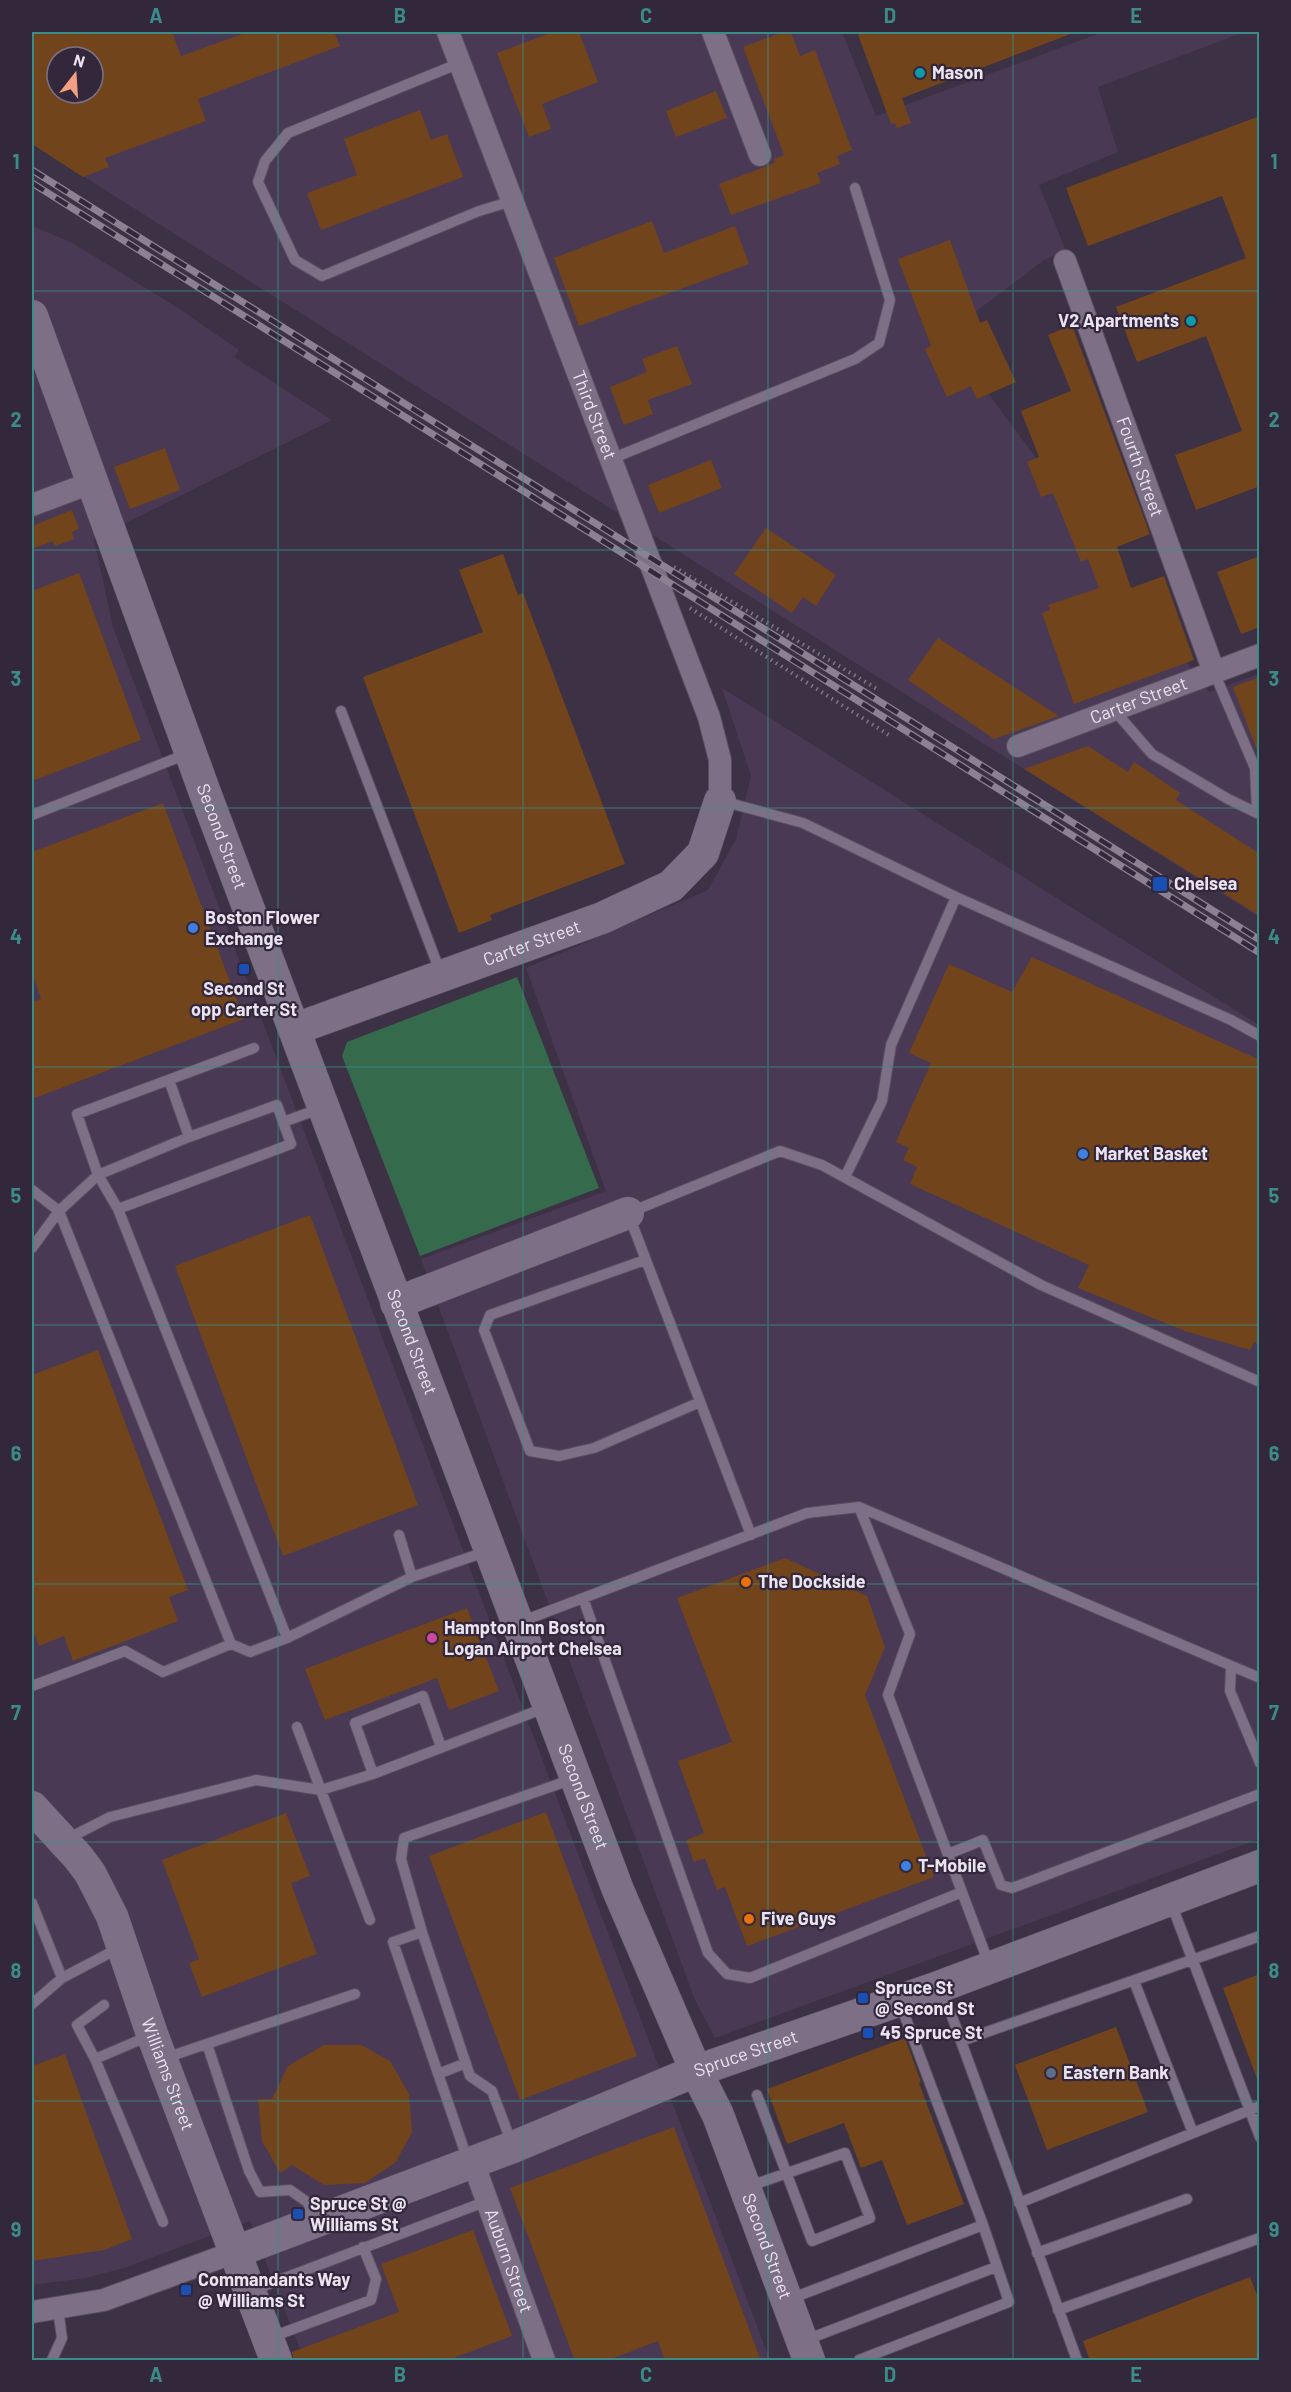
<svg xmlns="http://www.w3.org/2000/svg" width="1291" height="2392" viewBox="0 0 1291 2392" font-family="Barlow,sans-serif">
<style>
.built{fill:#493954;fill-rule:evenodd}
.green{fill:#366a4c}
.building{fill:#72441c;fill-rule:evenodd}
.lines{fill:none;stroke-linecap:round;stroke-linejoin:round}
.lane-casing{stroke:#584e5e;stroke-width:12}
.street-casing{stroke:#584e5e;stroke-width:24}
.secondary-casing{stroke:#584e5e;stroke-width:33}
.path{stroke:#817788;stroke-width:4;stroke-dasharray:1.5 4.5;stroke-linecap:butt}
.lane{stroke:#7c6f86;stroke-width:10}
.street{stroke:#7c6f86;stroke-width:22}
.secondary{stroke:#7c6f86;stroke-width:32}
.rail-casing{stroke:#8c8192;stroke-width:7}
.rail{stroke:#32273b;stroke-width:4.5;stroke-dasharray:14;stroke-linecap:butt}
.grid{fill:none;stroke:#3b8c88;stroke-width:1.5;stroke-opacity:0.55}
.culture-dot{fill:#0f9aa8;stroke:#32273b;stroke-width:2}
.transit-dot{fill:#1a4fb4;stroke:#32273b;stroke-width:2}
.shop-dot{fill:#3f7fe0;stroke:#32273b;stroke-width:2}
.food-dot{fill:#e8710a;stroke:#32273b;stroke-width:2}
.hotel-dot{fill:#d1479c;stroke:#32273b;stroke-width:2}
.service-dot{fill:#5c6f8a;stroke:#32273b;stroke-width:2}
.labels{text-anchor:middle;stroke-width:4.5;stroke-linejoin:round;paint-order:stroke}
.poi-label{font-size:18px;font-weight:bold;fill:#ebe3f0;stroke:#32273b;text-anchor:start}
.street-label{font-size:18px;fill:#ebe3f0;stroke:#32273b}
.neatline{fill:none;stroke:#3b8c88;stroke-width:2}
.grid-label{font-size:20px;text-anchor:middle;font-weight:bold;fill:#3b8c88}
</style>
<rect width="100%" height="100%" fill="#3d3145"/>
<path class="built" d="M32,32H842L876,116L1103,32H1245L1098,87L1118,152L1039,185L1066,251L1044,260L945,335L1209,692L1259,674V917L32,144ZM57,57H93V93H57Z
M32,226L71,242L175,306L239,350L234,357L332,420L94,539L113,627L770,2360H304L250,2221L124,2268L86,2278L32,2285Z
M722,688L1259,1025V1839L715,2038L695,2000L421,1259L606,1191L526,968L708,890L736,839L751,776Z"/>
<path class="green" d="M517,977L599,1188L420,1256L342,1056L347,1042Z"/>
<path class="building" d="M32,32H172L181,56L248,32H334L340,46L198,99L206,121L105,158L109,167L83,177L32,144ZM57,57H93V93H57Z
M553,32H579L598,82L542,104L551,129L529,137L497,53Z
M784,32H791L800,56L815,50L852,150L837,156L840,164L817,173L821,183L731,215L719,184L765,167L775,162L774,159L784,155L743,47Z
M857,32H1073V33L902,98L911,123L897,128L895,123L891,124Z
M716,91L727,118L676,137L666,111Z
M420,110L431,140L447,134L463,177L321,230L307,193L357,175L344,139Z
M1260,116V486L1196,510L1175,455L1242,431L1206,336L1137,362L1116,307L1246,258L1222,196L1088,246L1066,188Z
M652,221L664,253L735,226L749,264L579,326L554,258Z
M950,240L980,323L987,320L1016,382L977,399L971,386L947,397L925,349L931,346L898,259Z
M1072,325L1150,534L1117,547L1131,588L1164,576L1194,660L1074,704L1042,613L1050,610L1048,605L1099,588L1088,559L1081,562L1053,493L1041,497L1027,462L1039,457L1021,411L1071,391L1048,335Z
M677,346L692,384L648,400L653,414L624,425L610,387L647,372L642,359Z
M165,448L180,490L130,509L114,467Z
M711,460L722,488L659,513L648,485Z
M72,510L79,529L72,532L74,539L55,546L53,541L32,549V526Z
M766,528L836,575L816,606L803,597L792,613L734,574Z
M503,554L518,595L523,593L625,864L490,915L492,920L459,933L363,677L483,632L459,570Z
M1260,556V627L1241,634L1217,572Z
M79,573L141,740L32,781V591Z
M938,638L1059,716L994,739L908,680Z
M1260,677V753H1258L1233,687Z
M1088,746L1128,772L1134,762L1180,793L1176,800L1260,854V916L1024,769Z
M163,803L244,1019L32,1099V1002L41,999L32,973V852Z
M1032,957L1260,1060V1345L1254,1342L1250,1350L1185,1331L1078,1288L1089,1265L910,1184L917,1167L903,1160L909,1148L896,1142L931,1063L909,1053L949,964L1012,992Z
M310,1215L418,1505L283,1556L175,1266Z
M98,1350L188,1590L169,1597L178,1621L73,1661L64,1636L39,1646L32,1627V1375Z
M785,1558L867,1596L885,1647L865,1695L934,1877L747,1946L725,1887L717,1890L705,1858L694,1862L686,1840L704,1833L678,1761L732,1742L677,1598Z
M467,1608L499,1691L449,1710L437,1678L325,1720L305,1669Z
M546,1812L637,2056L520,2100L429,1856Z
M286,1813L310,1876L291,1883L317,1954L202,1997L189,1963L199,1959L162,1860Z
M1260,1974V2081H1258L1223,1988Z
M1116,2027L1148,2112L1047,2150L1015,2065Z
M905,2038L921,2082L919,2083L964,2204L907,2225L882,2160L861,2168L844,2123L787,2144L767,2089Z
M324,2045H361L390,2061L409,2094L412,2132L396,2162L365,2183L324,2185L292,2165L280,2173L262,2141L258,2099H272L288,2066Z
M65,2054L132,2239L104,2250L32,2261V2066Z
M674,2127L761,2361H665L658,2341L606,2361H575L510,2188Z
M473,2230L512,2336L456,2357L458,2361H294L292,2352L399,2312L381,2264Z
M1250,2277L1260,2303V2361H1090L1083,2341Z"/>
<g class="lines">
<defs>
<path id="lane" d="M460,63L288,133L265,161L258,182L295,260L322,276L479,211L512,201
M611,459L855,359L879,343L890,300L855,188
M1114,710L1152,754L1228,799L1257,813L1255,768L1214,672
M341,711L441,974
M722,801L803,823L956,897L1231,1020L1260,1036
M32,815L187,754
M169,1080L189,1137
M283,1122L322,1108
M845,1177L882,1101L891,1045L956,897
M32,1190L59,1211L231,1644L163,1672L125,1651L32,1686
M118,1209L98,1175L77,1114L254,1048
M32,1248L59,1211L98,1175L189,1137L277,1105L291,1144L118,1209L287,1638L412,1577L488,1551
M645,1260L490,1315L484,1330L530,1451L559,1456L594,1448L700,1402
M859,1507L1260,1678
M399,1535L412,1577
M751,1535L628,1213L780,1151L822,1165L1041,1285L1260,1382
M583,1598L708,1953L727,1974L750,1978L962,1892
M520,1622L807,1513L859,1507L910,1634L888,1695L989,1964
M231,1644L250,1652L287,1638
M1231,1666L1230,1691L1260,1763
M297,1727L370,1920
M441,1747L423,1696L355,1723L373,1774L547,1707
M67,1839L110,1817L256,1780L321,1790L373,1774
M948,1854L983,1840L1001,1885L1012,1888L1260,1794
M32,1903L62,1978L121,1947
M1171,1903L1260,2137
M422,1932L470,2076L492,2091L512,2144
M1134,1981L1193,2133
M942,1989L1077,2360
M32,2004L62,1978
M149,2036L95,2059L163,2222
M961,2041L1260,1936
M207,2044L249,2171L260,2192L290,2190L307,2202L317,2218
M165,2058L355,1994
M95,2059L77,2025L104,2005
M438,2074L466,2063
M468,2161L393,1942L422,1932L401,1859L404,1838L573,1779
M747,2187L845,2153L870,2218L812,2241L757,2095
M1019,2203L1260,2106
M1037,2253L1187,2199
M253,2290L487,2201
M790,2299L983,2225
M1058,2310L1260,2238
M269,2338L371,2300L376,2279L363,2247
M803,2341L996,2267
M52,2360L62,2338L58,2309
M859,2360L1009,2302L983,2225L900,2003"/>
<g id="street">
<path id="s1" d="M448,32L709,717L720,760V801"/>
<path d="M713,32L760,155"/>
<path id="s2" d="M1065,261L1214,672"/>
<path d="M32,505L93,482"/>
<path id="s3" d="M1018,746L1260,655"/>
<path id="s4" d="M473,2162L544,2360"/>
<path d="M32,2312L104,2300L235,2252"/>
</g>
<g id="secondary">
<path id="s5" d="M32,316L204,790L618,1890L696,2071L718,2115L809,2360"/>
<path id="s6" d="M295,1029L602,918L671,886L703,853L720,801"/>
<path d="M396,1303L628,1213"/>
<path id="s7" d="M32,1807L78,1857L90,1873L112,1916L152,2034L276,2360"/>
<path id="s8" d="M235,2252L513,2147L696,2071L941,1986L1260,1866"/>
</g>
</defs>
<use href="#lane" class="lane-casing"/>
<use href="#street" class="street-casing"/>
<use href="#secondary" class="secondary-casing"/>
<path class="path" d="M674,567L879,690
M690,608L892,737"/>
<use href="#lane" class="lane"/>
<use href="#street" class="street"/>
<use href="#secondary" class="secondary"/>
<defs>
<path id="rail" d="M32,170L1260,940
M32,183L1260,953"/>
</defs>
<use href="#rail" class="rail-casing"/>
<use href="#rail" class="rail"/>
</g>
<path class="grid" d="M278,32V2360M523,32V2360M768,32V2360M1013,32V2360M32,291H1260M32,550H1260M32,808H1260M32,1067H1260M32,1325H1260M32,1584H1260M32,1842H1260M32,2101H1260"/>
<g class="culture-dot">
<circle cx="920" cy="73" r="6"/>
<circle cx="1191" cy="321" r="6"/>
</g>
<g class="transit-dot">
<rect x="1152" y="876" width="16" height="16" rx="3"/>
<rect x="238" y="963" width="12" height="12" rx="3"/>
<rect x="857" y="1992" width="12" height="12" rx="3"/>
<rect x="862" y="2027" width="12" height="12" rx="3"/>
<rect x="292" y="2208" width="12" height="12" rx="3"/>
<rect x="180" y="2284" width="12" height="12" rx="3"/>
</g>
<g class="shop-dot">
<circle cx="193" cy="928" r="6"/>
<circle cx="1083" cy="1154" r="6"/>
<circle cx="906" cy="1866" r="6"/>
</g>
<g class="food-dot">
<circle cx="746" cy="1582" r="6"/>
<circle cx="749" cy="1919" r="6"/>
</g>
<circle class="hotel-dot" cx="432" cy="1638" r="6"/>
<circle class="service-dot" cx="1051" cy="2073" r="6"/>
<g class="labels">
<g class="poi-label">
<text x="932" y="79">Mason</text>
<text x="1179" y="327" text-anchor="end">V2 Apartments</text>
<text x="1174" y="890">Chelsea</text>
<text x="205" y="924">Boston Flower<tspan x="205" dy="21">Exchange</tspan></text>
<text x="244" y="995" text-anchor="middle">Second St<tspan x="244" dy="21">opp Carter St</tspan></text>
<text x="1095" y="1160">Market Basket</text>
<text x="758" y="1588">The Dockside</text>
<text x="444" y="1634">Hampton Inn Boston<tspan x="444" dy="21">Logan Airport Chelsea</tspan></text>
<text x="918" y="1872">T-Mobile</text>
<text x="761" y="1925">Five Guys</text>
<text x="875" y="1994">Spruce St<tspan x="875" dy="21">@ Second St</tspan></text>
<text x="880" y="2039">45 Spruce St</text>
<text x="1063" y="2079">Eastern Bank</text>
<text x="310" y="2210">Spruce St @<tspan x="310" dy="21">Williams St</tspan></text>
<text x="198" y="2286">Commandants Way<tspan x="198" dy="21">@ Williams St</tspan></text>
</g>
<g class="street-label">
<text dy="6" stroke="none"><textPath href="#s1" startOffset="410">Third Street</textPath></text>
<text dy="6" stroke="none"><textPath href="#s2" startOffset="219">Fourth Street</textPath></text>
<text dy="6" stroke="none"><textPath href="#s3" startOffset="129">Carter Street</textPath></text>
<text dy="6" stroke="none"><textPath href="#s5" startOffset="554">Second Street</textPath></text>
<text dy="6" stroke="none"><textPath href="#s6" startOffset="252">Carter Street</textPath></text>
<text dy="6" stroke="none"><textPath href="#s5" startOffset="1094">Second Street</textPath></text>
<text dy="6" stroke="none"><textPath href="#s5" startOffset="1580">Second Street</textPath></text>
<text dy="6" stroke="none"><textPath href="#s8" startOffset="548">Spruce Street</textPath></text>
<text dy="6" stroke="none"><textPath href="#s7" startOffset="304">Williams Street</textPath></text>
<text dy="6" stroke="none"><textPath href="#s5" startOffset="2066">Second Street</textPath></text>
<text dy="6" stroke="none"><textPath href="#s4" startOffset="105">Auburn Street</textPath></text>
</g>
</g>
<rect width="1291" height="2392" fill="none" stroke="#32273b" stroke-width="66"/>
<g transform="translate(75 75) rotate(17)"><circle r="28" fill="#32273b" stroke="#7c7283" stroke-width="1.5"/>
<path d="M0-4.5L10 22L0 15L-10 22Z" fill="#f39f83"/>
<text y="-9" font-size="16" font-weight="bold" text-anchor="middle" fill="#ebe3f0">N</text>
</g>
<rect x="33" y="33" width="1225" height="2326" class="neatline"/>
<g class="grid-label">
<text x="156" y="23">A</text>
<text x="400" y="23">B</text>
<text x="646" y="23">C</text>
<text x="890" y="23">D</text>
<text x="1136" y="23">E</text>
<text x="16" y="169">1</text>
<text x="1274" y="169">1</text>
<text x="16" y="427">2</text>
<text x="1274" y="427">2</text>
<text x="16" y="686">3</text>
<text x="1274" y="686">3</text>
<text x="16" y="944">4</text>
<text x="1274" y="944">4</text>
<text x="16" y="1203">5</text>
<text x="1274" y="1203">5</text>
<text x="16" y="1461">6</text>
<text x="1274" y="1461">6</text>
<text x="16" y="1720">7</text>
<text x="1274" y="1720">7</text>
<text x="16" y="1978">8</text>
<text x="1274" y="1978">8</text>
<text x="16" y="2237">9</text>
<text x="1274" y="2237">9</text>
<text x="156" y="2382">A</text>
<text x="400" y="2382">B</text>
<text x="646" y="2382">C</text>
<text x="890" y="2382">D</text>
<text x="1136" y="2382">E</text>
</g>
</svg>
